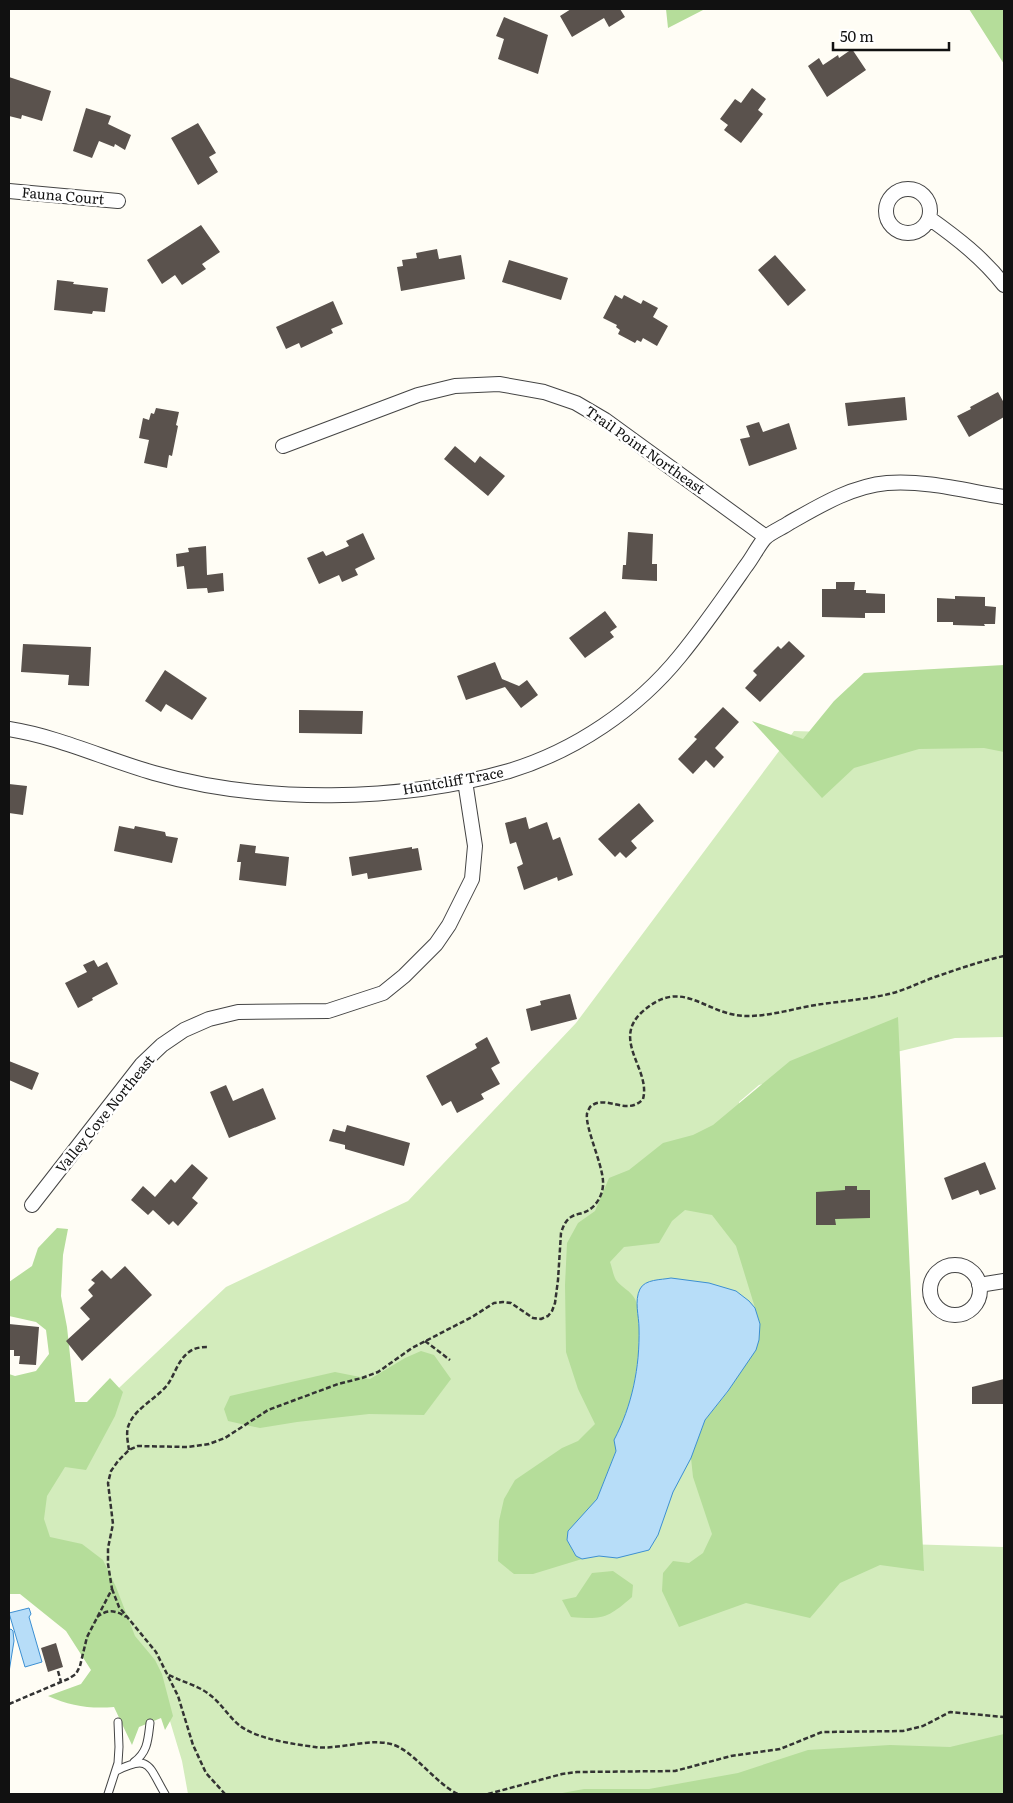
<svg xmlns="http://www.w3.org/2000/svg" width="1013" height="1803" viewBox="0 0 1013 1803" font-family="Literata,serif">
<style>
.green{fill:#d3ecbc}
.forest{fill:#b5dd9a}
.water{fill:#b7ddf8;stroke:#3c8fd2}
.building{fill:#5a524d}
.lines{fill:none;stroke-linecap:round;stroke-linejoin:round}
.lane-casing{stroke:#444;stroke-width:9}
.street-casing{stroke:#444;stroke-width:16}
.path{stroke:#333;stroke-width:2.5;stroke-dasharray:5 2.5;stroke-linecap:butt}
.lane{stroke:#fff;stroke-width:7}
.street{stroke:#fff;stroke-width:14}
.labels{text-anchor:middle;stroke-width:5;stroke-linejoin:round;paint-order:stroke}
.street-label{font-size:14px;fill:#111;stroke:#fff}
</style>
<rect width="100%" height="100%" fill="#fffdf5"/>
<path class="green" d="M794,731L1004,738V1037L955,1038L759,1085L739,1102L759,1269L771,1540L1004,1547V1794H188L182,1761L154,1668L59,1554L16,1485L226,1287L408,1201L576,1023Z"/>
<path class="forest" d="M666,9H705L668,28Z
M969,9H1004V64Z
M1004,665V752L984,748L919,749L854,768L822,798L752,721L803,739L834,701L864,673Z
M898,1017L924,1571L880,1565L840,1583L810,1618L746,1603L679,1627L662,1591L663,1573L673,1561L689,1563L703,1553L712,1534L693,1477L691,1458L705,1420L728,1392L740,1372L760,1324L736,1246L712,1215L685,1210L672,1221L659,1243L624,1247L610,1262C612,1267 613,1275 616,1280C621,1287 631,1291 635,1299C640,1311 639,1327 639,1341C637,1376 631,1409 614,1440L616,1450L597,1499L567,1540L576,1556L582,1559L533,1574H514L498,1561L499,1521L504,1499L515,1480L562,1448L578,1441L595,1424L578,1389L566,1352L565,1285L567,1243L578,1223L595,1211L609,1178L629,1170L663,1143L693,1135L713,1125L790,1061Z
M57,1228L68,1229L63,1255L61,1296L67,1327L75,1402H87L110,1378L123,1392L115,1416L86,1470L65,1467L47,1496L44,1519L50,1537L82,1544L103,1560L116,1587L135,1636L155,1660L162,1674L173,1716L165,1730L161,1718L139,1727L132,1745L114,1707C90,1709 70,1706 48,1696L81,1684L91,1670L66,1631L20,1594H9V1374L15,1376L36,1371L49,1354L46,1330L36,1322L9,1316V1282L32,1266L38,1248Z
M421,1351L434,1355L451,1379L424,1415L369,1414L297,1422L260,1428L228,1421L224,1409L230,1396L335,1372L370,1379L405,1358Z
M613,1571L633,1585L632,1597C608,1618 603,1620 571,1617L562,1600L576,1597L592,1573Z
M1004,1734V1794H557L584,1789H649L738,1773L808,1750L890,1745L950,1747Z"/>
<path class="water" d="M671,1278L709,1283L736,1291L749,1301L755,1308L760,1324L759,1340L756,1350L728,1391L705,1420L691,1458L673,1492L658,1535L649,1550L617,1558L599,1556L582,1559L576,1556L567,1540L568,1531L597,1499L616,1451L614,1440C632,1406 640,1367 639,1328C639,1316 634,1301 640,1289C645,1279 661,1280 671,1278Z
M29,1608L31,1614L29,1617L42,1662L25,1667L9,1613Z
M11,1629L13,1631L14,1641L9,1672V1630Z"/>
<path class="building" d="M571,9H620L625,17L609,27L604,18L572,37L560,16Z
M504,17L548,35L538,74L498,59L504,39L496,36Z
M852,49L866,70L827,97L808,66L819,58L823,65L838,55L839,58Z
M9,77L51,91L42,121L22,115L21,119L9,116Z
M752,88L766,99L758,110L763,114L741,143L724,130L728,125L720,119L735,99L741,103Z
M86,108L111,116L108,124L131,135L125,150L115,144L114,147L99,141L92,158L73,151Z
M198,123L216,153L209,157L218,172L198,185L171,138Z
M201,225L220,252L202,264L206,269L182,285L175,275L162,284L147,260Z
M437,249L439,259L461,255L465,279L401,291L397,267L403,266L402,260L417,258L416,253Z
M775,255L806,290L788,306L758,270Z
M509,260L568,278L561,300L502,282Z
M57,280L74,282L73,284L108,288L105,312L93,311L92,314L54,310Z
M615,295L622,299L624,295L641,304L643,300L658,308L653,317L668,326L657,346L643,338L641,342L637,340L635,343L618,334L620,330L616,327L617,325L603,318Z
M333,301L343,324L331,329L333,333L301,348L299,343L286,349L276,327Z
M998,392L1004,403V417L969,437L957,416L971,409L970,407Z
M905,397L907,420L848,426L845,403Z
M156,408L179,412L176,425L178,426L172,456L169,455L167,468L144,463L149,440L139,438L143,418L149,420L151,413L154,414Z
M759,422L763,432L789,423L797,449L749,466L740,439L750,437L746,426Z
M455,446L475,463L480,456L505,476L488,496L444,459Z
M628,532L653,534L652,564H657V581L622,579L623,565H626Z
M363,533L375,559L355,569L358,575L342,582L339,575L319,584L307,558L323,551L326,556L349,546L346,541Z
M206,546L207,575L223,573L224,591L208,593L207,588L187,589L184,566L177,567L176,554L189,552L188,548Z
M836,582H855L854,590H866V593L885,594V613H865V618L822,617V589H836Z
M955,596L985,597V606L996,607L995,624H984L985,626L953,625V622H937V598L955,599Z
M605,611L617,627L610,632L614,637L585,658L569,638Z
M789,641L805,656L760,702L745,688L757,675L753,671L778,646L781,649Z
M23,644L91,647L89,686L68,685L69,675L21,672Z
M495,662L502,679L519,686L527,680L538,695L521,708L505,687L466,700L457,676Z
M165,670L207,698L192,720L166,704L161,712L145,701Z
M723,707L739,722L715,748L724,757L714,768L706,760L693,774L678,759L697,739L694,737Z
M299,710L363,711L362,734L299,733Z
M9,784L27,786L23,815L9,813Z
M639,803L654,821L631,841L637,848L626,858L620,852L615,857L598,839Z
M526,817L529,829L547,822L553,840L560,837L573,875L558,881L557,877L524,890L517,867L523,864L516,842L510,844L505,823Z
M119,826L134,829L135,826L165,832L166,836L178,838L172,863L114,851Z
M240,844L256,846L255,853L289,857L286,886L239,880L241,862H237Z
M412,847V849L418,848L422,870L368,879L367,873L352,876L349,857Z
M94,960L98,967L107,962L118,984L92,998L93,1000L78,1008L65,983L87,972L83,965Z
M570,994L577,1019L531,1031L526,1009L541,1005L540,1001Z
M487,1037L500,1063L491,1068L500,1084L481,1094L484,1099L457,1113L451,1101L442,1106L426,1076L477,1048L475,1044Z
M9,1061L39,1073L32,1090L9,1080Z
M226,1085L233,1101L263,1088L276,1119L229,1138L210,1092Z
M347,1125L410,1143L404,1166L345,1149V1145L329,1141L333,1129L345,1132Z
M985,1162L996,1189L980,1195L978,1190L952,1200L944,1178Z
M192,1164L208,1178L192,1198L198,1203L178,1226L173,1221L169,1225L153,1210L148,1215L131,1200L143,1186L155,1197L171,1179L175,1183Z
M845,1186H857V1190H870V1218L835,1219L836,1225H816V1192L845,1190Z
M125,1266L152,1295L82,1361L66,1341L90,1319L80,1308L93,1296L88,1290L95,1283L91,1280L102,1270L111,1279Z
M9,1324L39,1327L36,1365L19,1364L20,1356H14V1350H9Z
M1004,1379V1404H972V1387Z
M56,1643L63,1667L48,1672L41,1648Z"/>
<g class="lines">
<defs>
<path id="lane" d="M134,1762C148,1752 148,1739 150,1723
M116,1771C150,1754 148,1765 165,1794
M108,1794L118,1763L119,1747L118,1722"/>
<path id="street" d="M886 211a22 22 0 1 1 44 0a22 22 0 1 1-44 0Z
M9,191L118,201
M929,218C957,238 983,258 1004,285
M283,446L418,395L455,386L499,384L544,392L576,403L605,420L766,537
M9,729C59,737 105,759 154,773C263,804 400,802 509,771C575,751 637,709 680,656C703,628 725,596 746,566C753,557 758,546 765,538C771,532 782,528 789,523C819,506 852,486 887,483C926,480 966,491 1004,497
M32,1205L142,1064L162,1045L184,1030L209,1019L238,1012L328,1011L383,993L404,976L436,944L449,925L472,879L475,846L465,781
M930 1290a25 25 0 1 1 50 0a25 25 0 1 1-50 0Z
M979,1285L1004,1281"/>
</defs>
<use href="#lane" class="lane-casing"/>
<use href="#street" class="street-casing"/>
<path class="path" d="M425,1341L450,1360
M129,1450C128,1443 126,1434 128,1427C134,1408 157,1399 168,1384C175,1374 178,1360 189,1352C194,1348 201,1347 207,1347
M112,1589L119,1607L156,1652L178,1696L193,1745L206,1773L225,1794
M97,1617C107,1609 116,1610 126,1617
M58,1671L61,1682
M169,1675C182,1682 198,1685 210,1695C221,1703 228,1716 239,1725C256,1739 293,1744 315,1747C340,1750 367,1738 391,1744C412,1749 436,1784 458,1794
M9,1704L68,1679L76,1674L80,1666L87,1637L112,1589L108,1564V1548L113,1524L108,1483L111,1471L118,1461L129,1450L138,1446L188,1447L209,1444L225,1438L268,1410L338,1384L362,1378L378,1372L412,1348L472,1317L494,1303L503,1302L511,1303L533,1318L541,1319L548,1316L552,1311L555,1303L558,1280L561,1233C563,1227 565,1221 571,1217C575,1214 581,1214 585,1212C597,1207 604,1193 603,1181C602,1163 585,1127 587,1114C587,1112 589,1109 590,1107C605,1093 627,1117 643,1099C651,1070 612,1041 641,1013C683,974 704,1016 747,1016C769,1016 789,1010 810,1006C838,1001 866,1000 893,993C907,989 921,982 935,977C958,969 981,961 1004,956
M488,1794L562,1774L577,1772L675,1771L731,1756L780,1749L822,1732L903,1731L923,1726L950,1712L1004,1717"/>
<use href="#lane" class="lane"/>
<use href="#street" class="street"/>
</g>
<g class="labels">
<g class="street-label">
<text transform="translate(63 196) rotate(5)" y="5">Fauna Court</text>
<text transform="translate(645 450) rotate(35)" y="5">Trail Point Northeast</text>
<text transform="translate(453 781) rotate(-10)" y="5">Huntcliff Trace</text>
<text transform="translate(105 1114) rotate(-51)" y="5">Valley Cove Northeast</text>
</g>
</g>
<rect width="1013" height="1803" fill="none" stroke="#111111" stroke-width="20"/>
<path d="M833 42v8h116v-8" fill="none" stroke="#111111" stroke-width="2.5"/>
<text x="840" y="42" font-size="15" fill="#111111" stroke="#ffffff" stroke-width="4" paint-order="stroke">50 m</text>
</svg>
